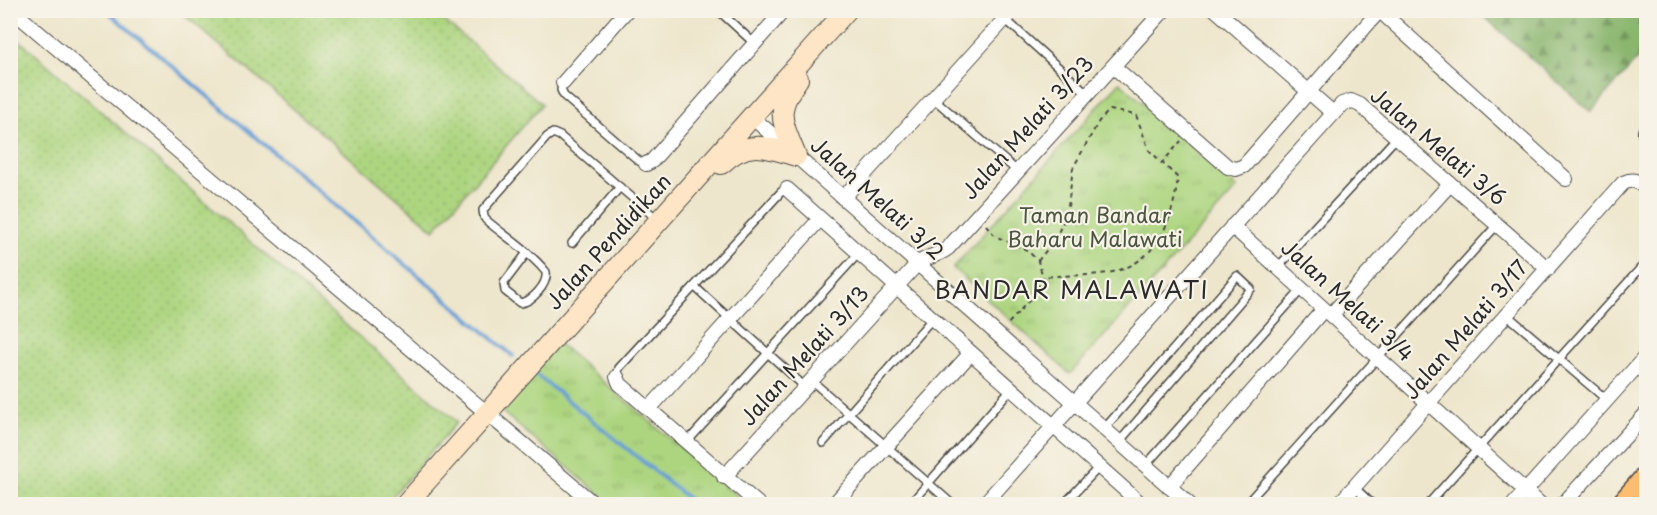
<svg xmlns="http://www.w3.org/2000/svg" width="1657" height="515" viewBox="0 0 1657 515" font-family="'Playpen Sans',sans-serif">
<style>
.grass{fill:url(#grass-dots);stroke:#6c8056;stroke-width:1.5}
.forest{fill:url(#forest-firs);stroke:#5a704c;stroke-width:1.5}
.park{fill:url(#park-tufts);stroke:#6c8056;stroke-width:1.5}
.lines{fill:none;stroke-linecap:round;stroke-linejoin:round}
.stream{stroke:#669dd4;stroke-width:4}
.lane-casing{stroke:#484743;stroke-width:10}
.street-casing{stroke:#484743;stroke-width:16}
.secondary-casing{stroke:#484743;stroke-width:22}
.highway-casing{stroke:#484743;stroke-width:27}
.path{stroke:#484743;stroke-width:2;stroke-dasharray:4.5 4.5;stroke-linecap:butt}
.lane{stroke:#fff;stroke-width:7}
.street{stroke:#fff;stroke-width:14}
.secondary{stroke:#fee5c5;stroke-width:20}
.highway{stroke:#fcbd6f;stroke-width:24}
.labels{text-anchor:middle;stroke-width:4.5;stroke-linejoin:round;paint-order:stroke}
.street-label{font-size:21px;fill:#2b2b2b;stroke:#f7f3e8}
.park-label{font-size:21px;fill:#4c5640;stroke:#f7f3e8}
.quarter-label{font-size:24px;letter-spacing:1.5px;fill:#2b2b2b;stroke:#f7f3e8}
</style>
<defs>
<pattern id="grass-dots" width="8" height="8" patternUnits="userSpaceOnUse" patternTransform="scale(1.5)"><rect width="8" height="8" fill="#add580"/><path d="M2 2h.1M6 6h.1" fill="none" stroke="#95b76f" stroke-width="1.8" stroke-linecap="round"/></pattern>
<pattern id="forest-firs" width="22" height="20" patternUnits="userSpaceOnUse" patternTransform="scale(1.5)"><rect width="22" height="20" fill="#8ab66e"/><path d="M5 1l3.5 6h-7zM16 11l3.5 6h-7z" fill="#71945b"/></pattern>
<pattern id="park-tufts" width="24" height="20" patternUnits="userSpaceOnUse" patternTransform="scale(1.5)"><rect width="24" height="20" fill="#add580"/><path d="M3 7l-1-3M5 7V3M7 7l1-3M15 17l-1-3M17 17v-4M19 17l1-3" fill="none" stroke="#95b76f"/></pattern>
</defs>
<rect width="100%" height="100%" fill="#f7f3e8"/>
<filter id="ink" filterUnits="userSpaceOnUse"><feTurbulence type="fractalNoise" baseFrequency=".0167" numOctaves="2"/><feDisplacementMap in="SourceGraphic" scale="12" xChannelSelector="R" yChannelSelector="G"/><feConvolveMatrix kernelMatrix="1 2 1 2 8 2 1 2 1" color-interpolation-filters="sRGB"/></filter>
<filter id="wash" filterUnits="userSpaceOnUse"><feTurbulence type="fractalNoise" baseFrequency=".008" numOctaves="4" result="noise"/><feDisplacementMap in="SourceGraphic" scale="24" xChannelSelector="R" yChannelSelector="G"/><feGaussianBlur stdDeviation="1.35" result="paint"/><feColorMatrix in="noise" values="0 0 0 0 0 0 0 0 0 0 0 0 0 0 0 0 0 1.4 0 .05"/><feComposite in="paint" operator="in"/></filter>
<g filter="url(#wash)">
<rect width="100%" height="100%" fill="#eee6cc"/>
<path class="grass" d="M180,11H433L542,104L434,230Z
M11,33L457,422L386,504H11Z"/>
<path class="forest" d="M1478,11H1646V49L1591,112Z"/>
<path class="park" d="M1120,82L1237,188L1070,374L953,268Z
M558,343L747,504H611L501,411Z"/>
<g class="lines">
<path class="stream" d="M106,10L513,356
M533,372L695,504"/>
</g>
</g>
<g filter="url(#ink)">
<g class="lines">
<defs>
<path id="lane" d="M718,10L755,44
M1005,19L1088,94
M563,83L561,90L564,96L639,161L646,164
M933,98L1017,171
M1646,124C1641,130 1640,135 1646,141
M572,243L620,187
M526,254L504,283L505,291L520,303C532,302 548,284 546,272C530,252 506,237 486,220L484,217L483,210L547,137L553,133L560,136L657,219
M1278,267L1397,137
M695,287L805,387
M1507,315L1607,400
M617,377L619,368L781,192L787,189
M812,381L952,504
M1104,429L1237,276L1251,289L1119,442
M687,442L859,253
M823,443L932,319
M1145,466L1302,289
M1355,488L1372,504
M910,504L1011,389
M1064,504L1099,467
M1246,504L1497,225
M1428,504L1646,262"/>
<path id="street" d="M12,10L594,504
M1216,10L1333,113
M1379,10L1566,179
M1113,66L1228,167L1236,169L1244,166L1379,11
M563,83L627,10
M752,117L1189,504
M646,164L652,161L784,10
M787,189L1141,504
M843,198L1013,10
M1232,226L1540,504
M1331,315L1450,184
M617,377L620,384L758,504
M649,409L820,219
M724,477L917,264C927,256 938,256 948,248L1164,10
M1169,487L1324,309
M834,504L971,353
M984,504L1342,104L1351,101L1360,105L1548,269
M1339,504L1623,183C1634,178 1638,181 1646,189
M1514,504L1646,356
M1563,504L1646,414"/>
<path id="secondary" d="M796,156C782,121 774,112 798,79
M721,164C747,139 765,146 796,156
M406,504L847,10"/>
<path id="highway" d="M1624,504L1646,479"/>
</defs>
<use href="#lane" class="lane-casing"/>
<use href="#street" class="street-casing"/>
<use href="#secondary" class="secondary-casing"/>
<use href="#highway" class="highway-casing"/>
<path class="path" d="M1161,164L1181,141
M986,225L995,236L1027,250L1038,261L1043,277L1035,294L1006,326
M1038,261L1055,239L1067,214L1073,168L1099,121L1110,110L1136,115L1149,150L1178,178C1172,226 1154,269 1100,274C1081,276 1062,275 1043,277"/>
<use href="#lane" class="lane"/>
<use href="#street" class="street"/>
<use href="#secondary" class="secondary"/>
<use href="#highway" class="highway"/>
</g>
</g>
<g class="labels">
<g class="street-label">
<text transform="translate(1028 128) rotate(-48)" y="7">Jalan Melati 3/23</text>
<text transform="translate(1438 147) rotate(40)" y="7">Jalan Melati 3/6</text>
<text transform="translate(877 199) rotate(42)" y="7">Jalan Melati 3/2</text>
<text transform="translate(609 242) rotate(-48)" y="7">Jalan Pendidikan</text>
<text transform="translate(1347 301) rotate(42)" y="7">Jalan Melati 3/4</text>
<text transform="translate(1466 330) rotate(-49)" y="7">Jalan Melati 3/17</text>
<text transform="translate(805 356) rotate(-48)" y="7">Jalan Melati 3/13</text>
</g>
<g class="park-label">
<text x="1095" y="223">Taman Bandar<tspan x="1095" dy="24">Baharu Malawati</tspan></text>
</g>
<g class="quarter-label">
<text x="1072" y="299">BANDAR MALAWATI</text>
</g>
</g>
<rect width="1657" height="515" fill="none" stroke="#f7f3e8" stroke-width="36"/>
</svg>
